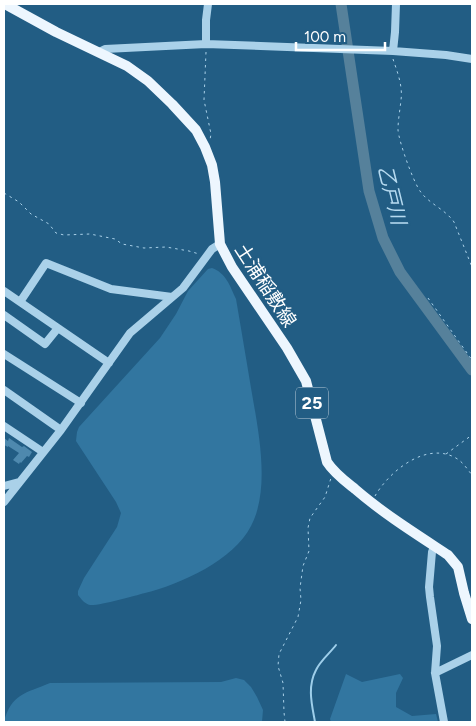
<svg xmlns="http://www.w3.org/2000/svg" width="476" height="726" viewBox="0 0 476 726" font-family="Figtree,'Noto Sans JP',sans-serif">
<style>
.green{fill:#3276a0}
.lines{fill:none;stroke-linecap:round;stroke-linejoin:round}
.stream{stroke:#9eceea;stroke-width:2}
.river{stroke:#56819b;stroke-width:11}
.building{fill:#4e89ae}
.path{stroke:#aad1e9;stroke-width:1;stroke-dasharray:2.5 4;stroke-linecap:butt}
.minor{stroke:#aad1e9;stroke-width:8}
.major{stroke:#edf6fe;stroke-width:10}
.labels{text-anchor:middle;stroke-width:5;stroke-linejoin:round;paint-order:stroke}
.shield{fill:#225d84;stroke:#bdceda;stroke-width:1}
.shield-label{font-size:18px;font-weight:bold;fill:#fff}
.street-label{font-size:19px;fill:#fff;stroke:#225d84}
.water-label{font-size:20px;font-style:italic;fill:#b6daf0;stroke:#225d84}
</style>
<rect width="100%" height="100%" fill="#225d84"/>
<path class="green" d="M212,268C226,273 230,286 236,299C241,328 246,358 251,388C258,429 271,488 251,526C234,560 181,584 145,593C134,596 99,606 90,605C85,604 81,599 78,595V591L84,578L117,527L121,513L116,502L76,441L77,432L79,427L160,338L176,314L188,291L208,269Z
M346,674L362,682L400,674L403,678L396,693V707L412,716L436,714L438,722H331L330,719Z
M236,678L244,680L251,687L257,697L263,710L262,722H4C11,694 26,693 50,683L221,682Z"/>
<g class="lines">
<path class="stream" d="M315,722C312,705 307,687 316,670C320,661 330,653 336,645"/>
<path class="river" d="M341,4L369,191L383,238L400,272L472,370"/>
</g>
<path class="building" d="M4,438L8,441L9,438L22,447L24,446L32,452L29,457L27,456L21,463L20,462L19,464L13,460L19,453L8,446V447L4,445Z"/>
<g class="lines">
<path class="path" d="M206,52L204,100L211,134L210,140
M393,59C397,71 403,86 401,100C400,110 398,120 398,130C399,142 413,181 420,191C429,204 445,209 454,222L472,267
M4,193L19,202L31,214L49,224L56,233L64,235L90,234L115,239L122,244L144,248L166,247L189,251L199,254
M428,298L472,360
M446,454L472,435
M375,496C390,470 429,439 459,460C464,464 468,470 472,475
M285,722L284,712L283,683L278,666L279,654L298,617L301,600L300,588L303,566L309,551L308,528L310,518L325,497L331,478"/>
<path class="minor" d="M206,44V20L208,4
M393,51L395,32L396,4
M99,52L105,49L206,44L393,51L446,55L472,59
M4,291L109,363
M20,302L46,263L111,289L172,297
M4,315L45,344L58,328
M4,354L81,403
M4,390L61,430
M4,426L43,452
M4,486L19,482
M4,502L61,430L130,333L183,288L212,249L220,244
M434,547L432,552L429,587L430,597L437,646L435,673L444,722
M435,673L472,655"/>
<path class="major" d="M5,4L56,32L127,66L148,81L172,104L196,130L205,147L212,165L215,182L220,244L232,267L287,348L306,381L327,462C334,473 345,481 355,489C384,514 416,534 448,555L458,567L464,593L472,619"/>
</g>
<g class="labels">
<rect class="shield" x="296" y="387.5" width="32" height="31" rx="4"/>
<g class="shield-label">
<text x="312" y="409">25</text>
</g>
<g class="street-label">
<text transform="translate(266 285) rotate(57)" y="7">土浦稲敷線</text>
</g>
<g class="water-label">
<text transform="translate(392 195) rotate(76)" y="7">乙戸川</text>
</g>
</g>
<rect width="476" height="726" fill="none" stroke="#ffffff" stroke-width="10"/>
<path d="M296 42v8h89v-8" fill="none" stroke="#ffffff" stroke-width="2.5"/>
<text x="304" y="42" font-size="15" fill="#ffffff" stroke="#225d84" stroke-width="4" paint-order="stroke">100 m</text>
</svg>
